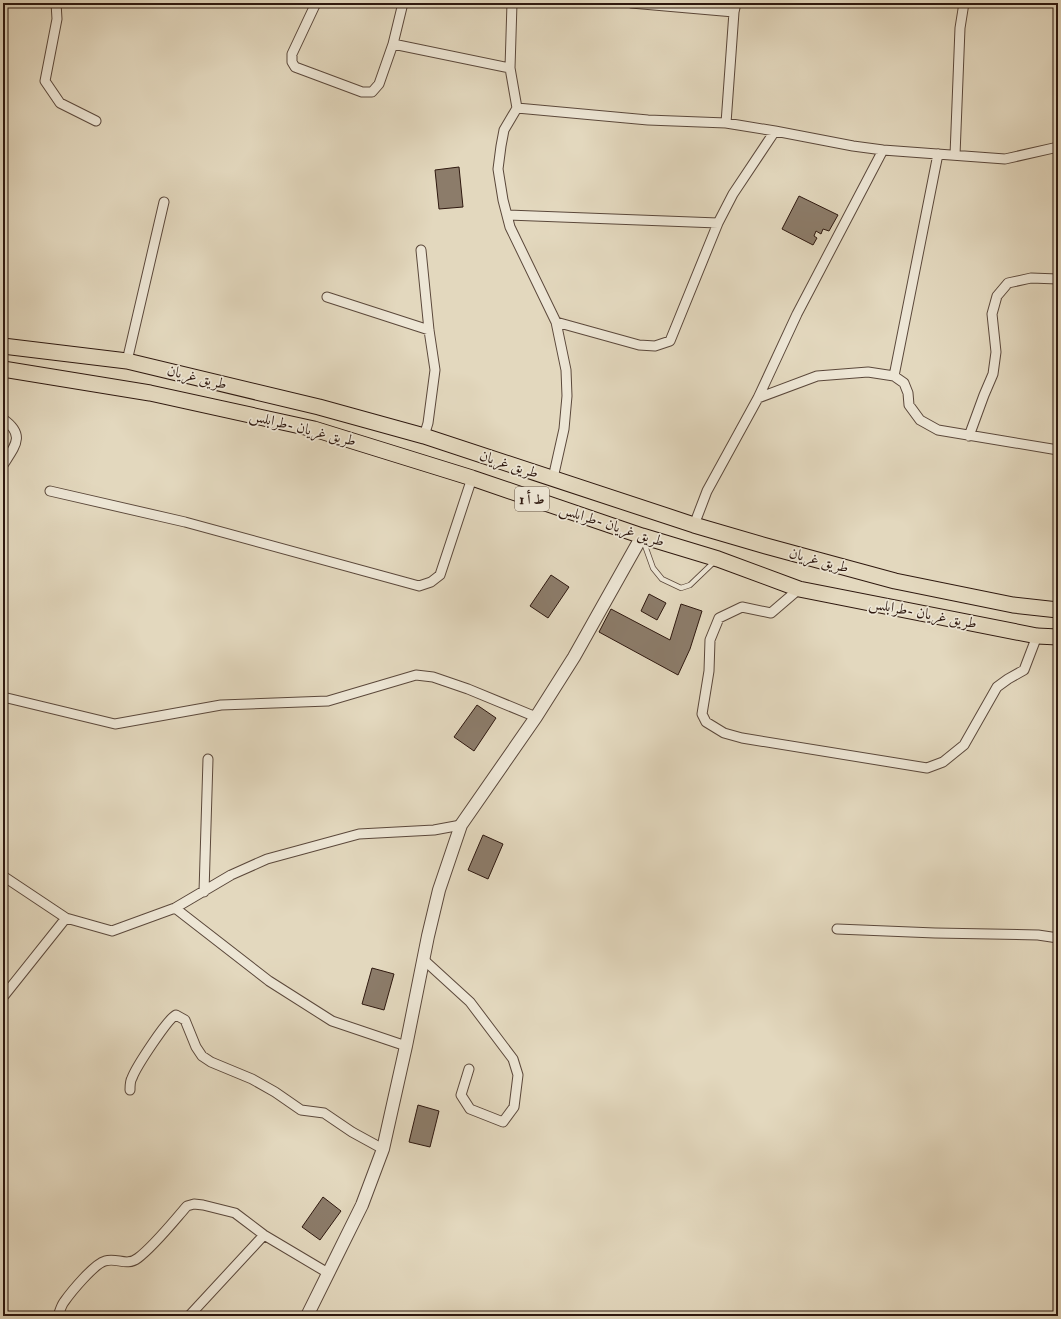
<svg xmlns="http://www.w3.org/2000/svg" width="1061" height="1319" viewBox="0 0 1061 1319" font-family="'IM FELL Double Pica',Amiri,serif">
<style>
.building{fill:#8c7c6a;stroke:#2e180f}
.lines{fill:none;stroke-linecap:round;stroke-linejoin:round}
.service-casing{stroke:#5b483b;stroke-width:6}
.minor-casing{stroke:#5b483b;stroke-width:11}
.tertiary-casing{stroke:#5b483b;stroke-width:14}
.trunk-casing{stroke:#2e180f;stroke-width:17}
.service{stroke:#ede6d5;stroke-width:4.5}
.minor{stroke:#ede6d5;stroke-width:9}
.tertiary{stroke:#ede6d5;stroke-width:12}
.trunk{stroke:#e3d8be;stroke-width:15}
.labels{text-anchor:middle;stroke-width:3.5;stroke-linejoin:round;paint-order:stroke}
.shield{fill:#ede6d5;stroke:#67564a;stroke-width:1}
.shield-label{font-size:14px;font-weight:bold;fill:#2e180f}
.street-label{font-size:15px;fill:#2e180f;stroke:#ede6d5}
</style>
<rect width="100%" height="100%" fill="#e3d8be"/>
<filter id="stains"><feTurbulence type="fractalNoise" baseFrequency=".005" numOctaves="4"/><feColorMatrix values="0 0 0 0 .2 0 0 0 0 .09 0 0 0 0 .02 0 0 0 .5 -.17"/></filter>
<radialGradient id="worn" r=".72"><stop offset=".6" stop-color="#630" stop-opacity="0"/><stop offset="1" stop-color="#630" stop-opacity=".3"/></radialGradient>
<path class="building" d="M459,167L463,207L439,209L435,170Z
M799,196L838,215L829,231L823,229L821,234L816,231L814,236L817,238L813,245L782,229Z
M551,575L569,587L548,618L530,606Z
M649,594L666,603L657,620L641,611Z
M681,604L702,611L690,649L678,675L599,632L611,609L670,640Z
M477,705L496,718L474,751L454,737Z
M483,835L503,844L488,879L468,870Z
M372,968L394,974L384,1010L362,1004Z
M418,1105L439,1111L430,1147L409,1142Z
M323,1197L341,1211L320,1240L302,1227Z"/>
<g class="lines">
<defs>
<path id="service" d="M643,540L653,568L662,579L681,588L690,585L715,561"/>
<path id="minor" d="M56,3L57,19L45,81L60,103L96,121
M316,3L292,54V62L295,67L362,92H372L379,84L393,44L403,3
M512,3L510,68L517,108L504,130L501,146L498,169L503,200L510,227L556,322L566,370L567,396L564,429L553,478
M631,3L734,12
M393,44L510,68
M517,108L648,120L726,123L775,131L853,146L883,150L1005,159L1058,147
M726,123L734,12L736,3
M955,155L960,28L964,3
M507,215L718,223
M421,250L429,330L435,370L428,423L424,436
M327,297L429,330
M556,322L639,345L655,346L670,341L718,223L733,194L775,131
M127,361L164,202
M894,376L938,154
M758,398L817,376L868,372L894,376L904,383L908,393L909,405L920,420L938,430L1058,450
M3,419C26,435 15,446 3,465
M969,436L984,395L993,374L996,352L992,314L997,296L1008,283L1031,278L1058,279
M50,491L185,522L419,586L431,582L440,575L472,478
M694,525L707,491L758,398L797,314L883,150
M799,589L771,613L742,607L719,618L710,640L709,671L702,714L706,722L724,733L742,738L927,768L943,762L964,745L997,687L1008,679L1024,670L1037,636
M3,697L115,724L221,705L328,701L416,675L433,677L468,689L536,717
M3,876L66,918L112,931L175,908L231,875L267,859L359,834L434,830L461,825
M204,892L208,759
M175,908L269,981L332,1021L406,1046
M837,929L935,933L1038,935L1058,938
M424,960L470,1002L513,1059L518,1075L514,1107L503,1122L470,1109L461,1095L469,1069
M3,997L66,918
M130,1090C130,1086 130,1081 132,1078C136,1067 168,1018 176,1015L185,1020L196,1047L202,1056L211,1062L252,1079L275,1092L301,1110L324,1113L352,1132L383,1149
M58,1316C60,1311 61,1306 64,1302C71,1292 94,1264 105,1261C117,1257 126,1267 138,1258C154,1246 173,1222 187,1206L194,1204L203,1205L235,1213L264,1235L328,1273
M189,1316L264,1235"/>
<path id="tertiary" d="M307,1316L362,1205L383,1149L406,1046L428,936L439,890L461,825L536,717L574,657L642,536"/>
<path id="trunk" d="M3,346L127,361L319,407L424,436L694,525L766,546L895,581L1013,605L1058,610
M3,369L150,393L314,429L472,478L642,536L718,559L799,589L1037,636L1058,637"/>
</defs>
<use href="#service" class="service-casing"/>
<use href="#minor" class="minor-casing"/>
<use href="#tertiary" class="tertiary-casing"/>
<use href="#trunk" class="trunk-casing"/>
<use href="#service" class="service"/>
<use href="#minor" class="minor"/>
<use href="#tertiary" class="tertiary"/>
<use href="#trunk" class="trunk"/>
</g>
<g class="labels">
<rect class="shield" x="515" y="487" width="34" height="24" rx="3"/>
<g class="shield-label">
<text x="532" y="504">ط أ 1</text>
</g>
<g class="street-label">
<text transform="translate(197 377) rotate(14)" y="5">طريق غريان</text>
<text transform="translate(303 428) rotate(14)" y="5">طريق غريان -طرابلس</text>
<text transform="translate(509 464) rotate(18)" y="5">طريق غريان</text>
<text transform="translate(612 525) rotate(18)" y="5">طريق غريان -طرابلس</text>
<text transform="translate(819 560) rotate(15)" y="5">طريق غريان</text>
<text transform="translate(923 613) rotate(11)" y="5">طريق غريان -طرابلس</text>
</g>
</g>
<rect width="1061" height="1319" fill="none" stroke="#e3d8be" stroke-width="16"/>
<rect x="4" y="4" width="1053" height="1311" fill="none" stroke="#2e180f" stroke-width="2"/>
<rect x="8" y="8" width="1045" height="1303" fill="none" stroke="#2e180f"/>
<rect width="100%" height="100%" filter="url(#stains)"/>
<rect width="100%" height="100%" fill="url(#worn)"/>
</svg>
